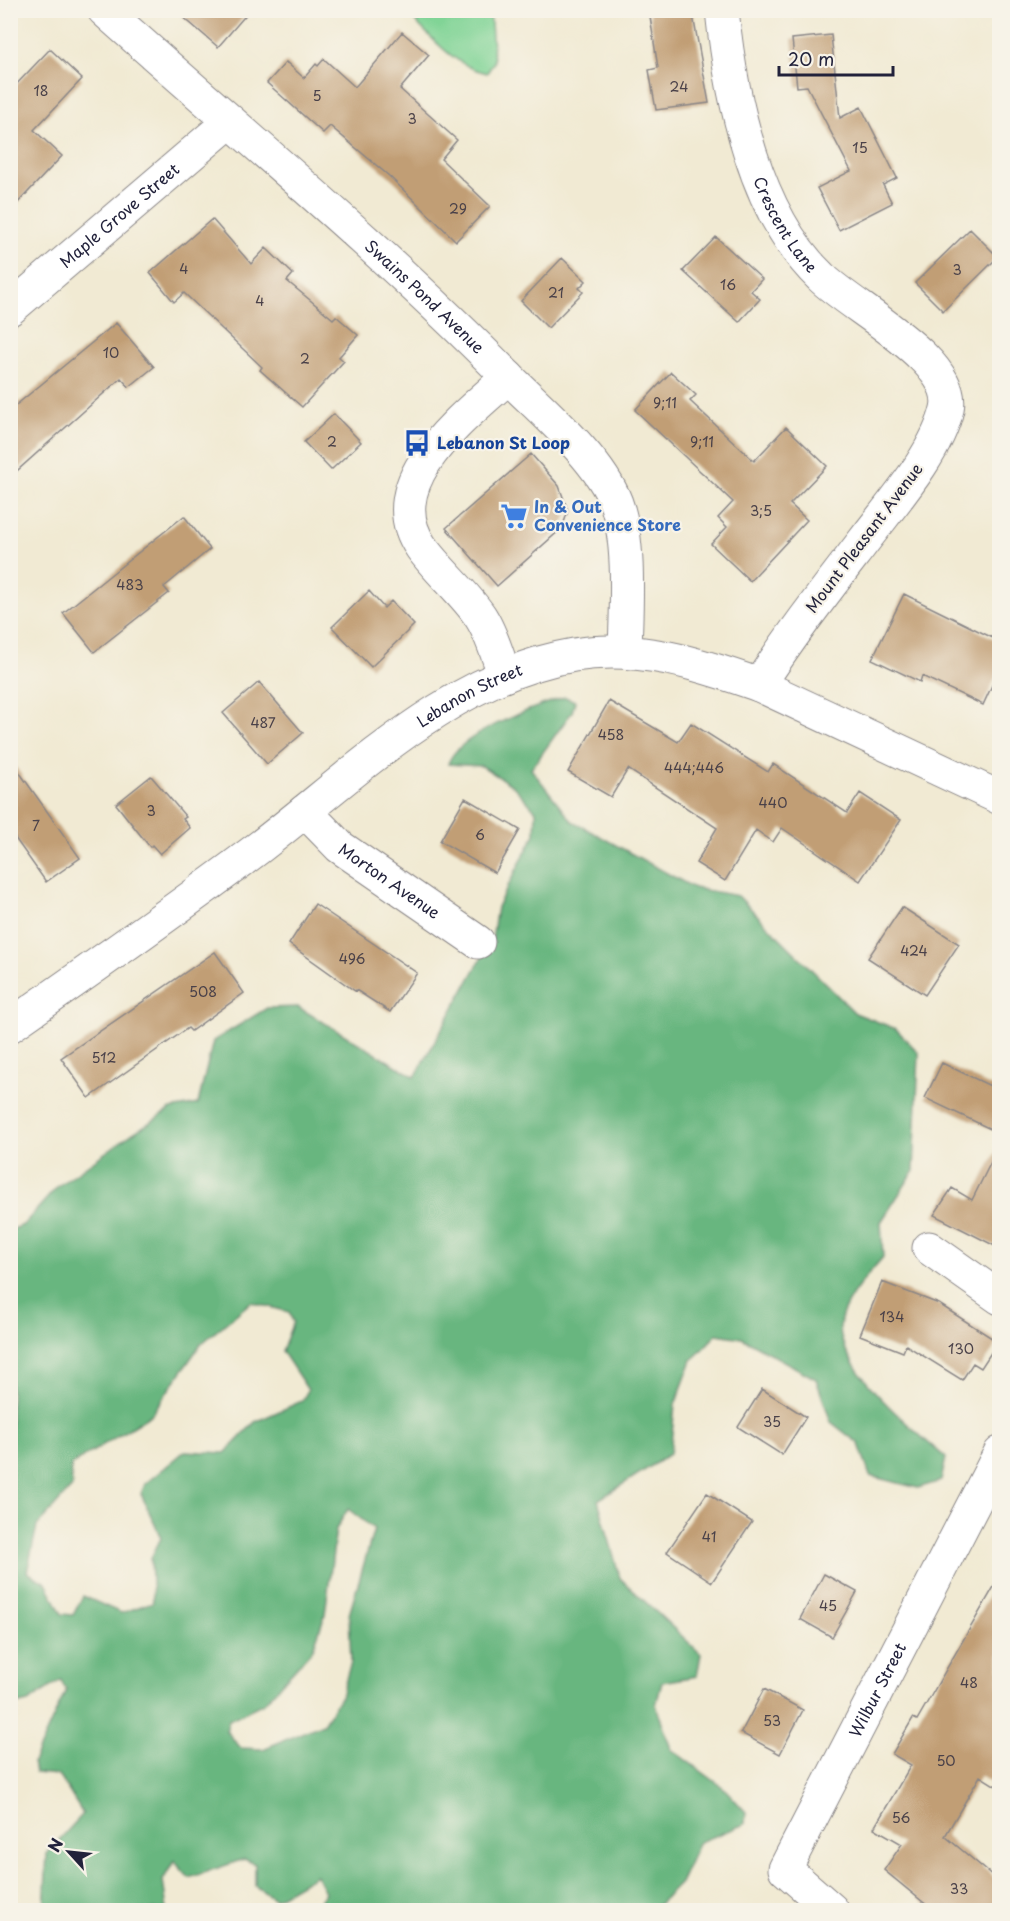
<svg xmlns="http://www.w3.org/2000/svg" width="1010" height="1921" viewBox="0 0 1010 1921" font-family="'Playpen Sans',sans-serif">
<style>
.green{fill:#81d496;stroke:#527b68;stroke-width:1.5}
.forest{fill:#68b67f;stroke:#456c5d;stroke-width:1.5;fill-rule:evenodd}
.building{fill:#c19e74}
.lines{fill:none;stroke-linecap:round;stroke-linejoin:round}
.minor-casing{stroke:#8a8687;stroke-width:35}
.major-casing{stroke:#8a8687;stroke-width:35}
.minor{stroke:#fff;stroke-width:33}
.major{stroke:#fff;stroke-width:33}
.labels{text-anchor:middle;stroke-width:4.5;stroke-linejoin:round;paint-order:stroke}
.number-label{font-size:14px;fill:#4a4149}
.street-label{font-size:16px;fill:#22223b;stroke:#f7f3e8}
.transit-label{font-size:16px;font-weight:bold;fill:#164399;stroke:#f7f3e8;text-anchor:start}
.shop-label{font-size:16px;font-weight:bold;fill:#366cbe;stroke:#f7f3e8;text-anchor:start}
</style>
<rect width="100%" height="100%" fill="#f7f3e8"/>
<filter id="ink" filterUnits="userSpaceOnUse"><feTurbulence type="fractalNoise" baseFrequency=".0167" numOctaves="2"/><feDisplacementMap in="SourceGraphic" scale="12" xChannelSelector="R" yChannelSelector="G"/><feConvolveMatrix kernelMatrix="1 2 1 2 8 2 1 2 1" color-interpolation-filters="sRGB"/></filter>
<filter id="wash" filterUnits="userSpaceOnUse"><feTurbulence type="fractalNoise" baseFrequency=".008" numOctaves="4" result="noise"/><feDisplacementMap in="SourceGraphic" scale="24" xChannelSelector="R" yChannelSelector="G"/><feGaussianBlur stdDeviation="1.35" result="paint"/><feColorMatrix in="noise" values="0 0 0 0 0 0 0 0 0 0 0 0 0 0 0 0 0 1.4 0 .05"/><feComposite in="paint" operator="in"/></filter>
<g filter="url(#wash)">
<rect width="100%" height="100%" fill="#f1ead3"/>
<path class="green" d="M405,11H490L494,62L487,73C454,67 428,33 405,11Z"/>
<path class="forest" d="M565,697L575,701L572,712L531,769L572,821L694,888L738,896L855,1013L896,1029L919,1053L914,1171L881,1222L883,1257C869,1274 840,1304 840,1327C840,1370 915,1431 946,1458L941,1481L918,1488L870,1476L859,1444L831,1422L816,1379L742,1338L717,1334L692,1360L675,1405L670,1454L598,1500L620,1578L701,1654L697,1676L662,1682L656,1705L671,1749L724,1788L746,1812L745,1824L699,1842L680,1883L653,1910H315L325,1892L316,1875L275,1899L255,1886V1864L244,1859L189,1878L174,1861L163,1880L167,1910H44L47,1853L83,1814L59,1775L35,1773L33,1762L66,1690L61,1680L28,1702L11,1706V1230L23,1225L58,1186L133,1133L171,1109L198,1104L213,1041L267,1008L298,1007L415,1077L492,939L497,907L535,834L536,811L513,786L482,766L448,764C457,734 535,707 565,697ZM251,1302L289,1312L293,1322L282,1351L308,1390L302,1401L255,1422L225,1453L185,1451L145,1484L141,1494L161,1538L151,1558L153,1602L121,1613L83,1596L73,1615L62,1614L46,1583L27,1572L37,1526L72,1487L71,1465L151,1415L201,1344ZM348,1509L374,1529L349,1615L351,1662L341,1696L323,1724L263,1749L241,1748L226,1731L229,1720L264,1703L313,1649L325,1614L336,1529Z"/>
<g id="blocks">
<path class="building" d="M175,10H250L218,47Z
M649,10H692L709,103L656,110L649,70L658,68Z
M402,32L429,55L400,89L457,140L441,159L490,206L456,241L389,176L330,126L323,133L267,83L286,62L304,78L316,64L318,66L324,59L355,87Z
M831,35L840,118L861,107L897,178L883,185L892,203L839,230L817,188L851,171L807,86L797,87L792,39Z
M50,49L82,79L34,130L62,156L10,211V91Z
M212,219L251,264L266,248L293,274L287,281L333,319L336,316L358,335L339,357L344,361L302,407L260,370L262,367L184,293L174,302L150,273Z
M970,229L998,257L943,311L915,283Z
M716,237L762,279L751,291L760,299L739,322L683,271Z
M562,258L586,281L579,288L583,292L548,328L521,301Z
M116,323L154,367L129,387L121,378L10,477V410Z
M671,372L696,395L690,401L754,461L786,427L827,466L790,504L807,520L750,581L711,544L727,527L718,518L733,502L635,410Z
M334,414L361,442L331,470L304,442Z
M531,454L559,486L568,511L562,528L497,586L446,528Z
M184,516L210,549L164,587L169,593L94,652L63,613Z
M369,591L384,608L391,601L414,625L371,667L332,627Z
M904,594L999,641V670L983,705L922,676L920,682L872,659Z
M259,682L303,733L267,764L223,713Z
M609,701L678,742L691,723L768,772L773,764L847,813L860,793L901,820L860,881L782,828L773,842L756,830L725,881L696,863L717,828L628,769L611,797L568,772Z
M10,759L80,858L46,882L10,831Z
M151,776L186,817L183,819L190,828L160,854L152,845L150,847L116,804Z
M465,798L520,830L495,873L440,841Z
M315,904L417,973L390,1012L356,990L355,991L289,944Z
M902,907L959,944L925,995L868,958Z
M215,952L244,993L191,1031L188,1028L89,1098L61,1058Z
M942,1063L999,1090V1133L925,1098Z
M999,1146V1248L934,1215L952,1188L972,1200Z
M882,1282L939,1304L998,1342L981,1368L973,1363L962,1380L906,1345L903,1352L860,1335Z
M762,1389L806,1417L782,1455L738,1427Z
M707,1493L752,1522L712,1582L667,1552Z
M824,1574L857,1592L832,1637L800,1619Z
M999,1578V1788L980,1776L945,1836L999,1881V1911H934L884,1870L902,1844L874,1828L911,1765L892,1754L913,1718L917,1720Z
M764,1689L803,1710L780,1754L741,1733Z"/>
</g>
</g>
<g filter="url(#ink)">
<use href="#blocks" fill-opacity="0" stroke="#8a8687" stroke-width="1.5"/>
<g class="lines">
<defs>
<g id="minor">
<path id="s1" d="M104,10C239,131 380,247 507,376C541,410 599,458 616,503C631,543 626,609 625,652"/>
<path id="s2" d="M722,10C731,98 755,214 821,277C852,308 958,361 947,409C937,454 890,506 863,542C827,589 791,635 759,685"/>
<path id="s3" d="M10,309L229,122"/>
<path d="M505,675C497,656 492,634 480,616C463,591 439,572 421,547C376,481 466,416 508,377"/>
<path id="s4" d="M305,811L340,847L478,942"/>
<path d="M929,1248L1000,1298"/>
<path id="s5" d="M832,1910L785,1869L1000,1453"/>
</g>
<g id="major">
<path id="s6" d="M10,1026C93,968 176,910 257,849C353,776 450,676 574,655C638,644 700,664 759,685L1000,798"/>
</g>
</defs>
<use href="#minor" class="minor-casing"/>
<use href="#major" class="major-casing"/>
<use href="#minor" class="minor"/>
<use href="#major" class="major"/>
</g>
</g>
<defs>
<symbol id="bus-bare" viewBox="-9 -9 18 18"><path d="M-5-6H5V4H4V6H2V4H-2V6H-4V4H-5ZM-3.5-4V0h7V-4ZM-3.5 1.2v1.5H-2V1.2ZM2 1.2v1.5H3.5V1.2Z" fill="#1a4fb4" stroke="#f7f3e8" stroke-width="2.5" paint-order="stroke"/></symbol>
<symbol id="supermarket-bare" viewBox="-9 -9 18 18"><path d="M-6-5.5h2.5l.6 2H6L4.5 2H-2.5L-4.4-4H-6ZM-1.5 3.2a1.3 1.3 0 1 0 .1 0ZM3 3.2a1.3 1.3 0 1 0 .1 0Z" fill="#3f7fe0" stroke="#f7f3e8" stroke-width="2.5" paint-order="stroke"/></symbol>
</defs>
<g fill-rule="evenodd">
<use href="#bus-bare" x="398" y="424" width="38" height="38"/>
<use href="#supermarket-bare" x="495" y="497" width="38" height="38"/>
</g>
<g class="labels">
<g class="number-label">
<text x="679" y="92">24</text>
<text x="41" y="96">18</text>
<text x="317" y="101">5</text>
<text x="412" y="124">3</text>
<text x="860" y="153">15</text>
<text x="458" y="214">29</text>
<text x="184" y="274">4</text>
<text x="957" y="275">3</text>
<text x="728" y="290">16</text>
<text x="556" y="298">21</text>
<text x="260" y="306">4</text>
<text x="111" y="358">10</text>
<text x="305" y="364">2</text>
<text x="665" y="408">9;11</text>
<text x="332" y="447">2</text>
<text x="702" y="447">9;11</text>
<text x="761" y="516">3;5</text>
<text x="130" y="590">483</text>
<text x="263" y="728">487</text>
<text x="611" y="740">458</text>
<text x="694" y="773">444;446</text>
<text x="773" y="808">440</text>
<text x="151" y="816">3</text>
<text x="36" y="831">7</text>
<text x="480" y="840">6</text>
<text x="914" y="956">424</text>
<text x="352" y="964">496</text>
<text x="203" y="997">508</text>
<text x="104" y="1063">512</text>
<text x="892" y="1322">134</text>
<text x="961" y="1354">130</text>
<text x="772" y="1427">35</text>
<text x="709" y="1542">41</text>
<text x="828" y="1611">45</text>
<text x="969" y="1688">48</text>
<text x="772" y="1726">53</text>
<text x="946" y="1766">50</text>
<text x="901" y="1823">56</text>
<text x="959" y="1894">33</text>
</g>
<g class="street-label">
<text dy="6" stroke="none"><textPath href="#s3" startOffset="144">Maple Grove Street</textPath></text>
<text dy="6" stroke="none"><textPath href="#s2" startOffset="226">Crescent Lane</textPath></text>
<text dy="6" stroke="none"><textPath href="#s1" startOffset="430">Swains Pond Avenue</textPath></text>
<text transform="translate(864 538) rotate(-53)" y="6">Mount Pleasant Avenue</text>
<text dy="6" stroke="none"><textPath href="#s6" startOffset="567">Lebanon Street</textPath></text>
<text dy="6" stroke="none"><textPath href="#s4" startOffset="110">Morton Avenue</textPath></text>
<text dy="6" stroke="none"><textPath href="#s5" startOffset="264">Wilbur Street</textPath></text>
</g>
<g class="transit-label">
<text x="437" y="449">Lebanon St Loop</text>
</g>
<g class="shop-label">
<text x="534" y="513">In &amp; Out<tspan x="534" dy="18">Convenience Store</tspan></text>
</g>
</g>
<rect width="1010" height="1921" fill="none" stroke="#f7f3e8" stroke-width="36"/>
<g transform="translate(69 1852) rotate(297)" stroke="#f7f3e8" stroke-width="4.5" paint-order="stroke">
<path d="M0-4.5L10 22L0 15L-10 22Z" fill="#22223b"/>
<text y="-9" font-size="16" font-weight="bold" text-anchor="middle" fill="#22223b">N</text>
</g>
<path d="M779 66v9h114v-9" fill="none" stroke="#22223b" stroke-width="3"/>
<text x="788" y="66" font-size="18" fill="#22223b" stroke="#f7f3e8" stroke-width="4.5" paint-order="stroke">20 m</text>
</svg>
